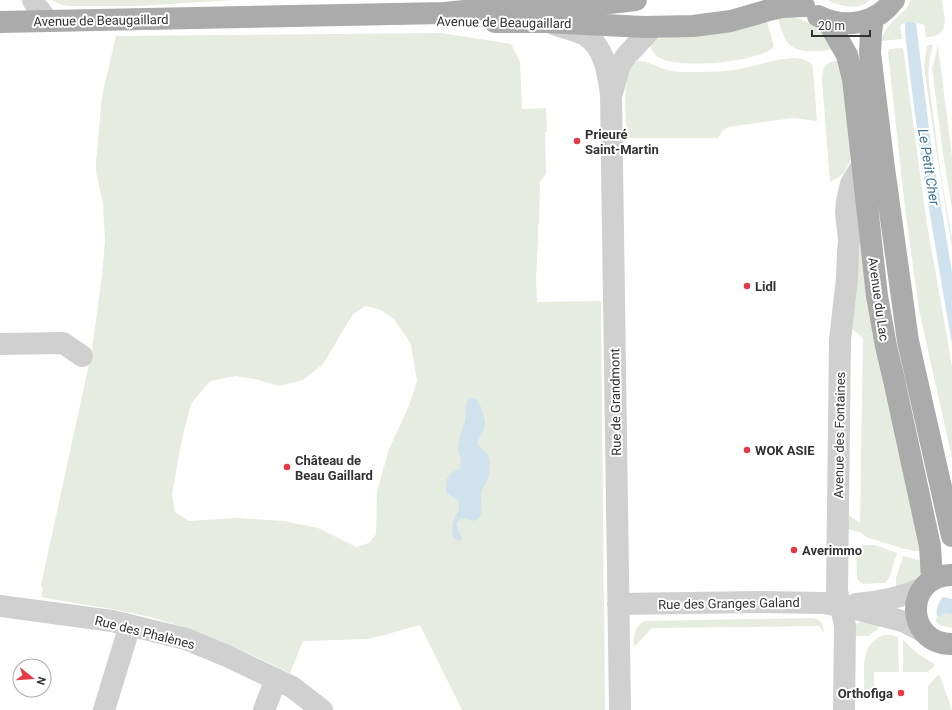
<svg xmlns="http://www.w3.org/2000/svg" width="952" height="710" viewBox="0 0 952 710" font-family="Roboto,sans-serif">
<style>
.green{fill:#e6ecdf;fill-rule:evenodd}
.water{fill:#cfe2ee}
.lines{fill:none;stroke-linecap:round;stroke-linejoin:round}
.minor{stroke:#d0d0d0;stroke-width:22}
.major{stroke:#ababab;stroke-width:22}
.poi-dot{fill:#e63946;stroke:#fff;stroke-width:1.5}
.labels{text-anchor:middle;stroke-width:4;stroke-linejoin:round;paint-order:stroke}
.street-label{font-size:13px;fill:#333;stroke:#fff}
.poi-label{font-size:13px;font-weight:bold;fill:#333;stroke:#fff;text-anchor:start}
.water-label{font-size:14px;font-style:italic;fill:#3f7597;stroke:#fff}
</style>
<rect width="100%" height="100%" fill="#fff"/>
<path class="green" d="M51,0H234L137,6H69L62,5Z
M829,0H869C862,11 839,6 829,1Z
M911,0H942C943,8 948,26 941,32C938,36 931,37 926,37L924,25C914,22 911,20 900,25L902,39L880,41L886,29L891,23L906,9Z
M792,17C804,19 817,27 826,34C831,38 834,44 838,49C822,50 795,57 785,39C782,33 780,25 778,18Z
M767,21L773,43L774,45L772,49C752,62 679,70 658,57C653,53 651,47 648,42L661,38L737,31Z
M441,33L511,44L520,62L522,109L546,108L547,132H545L546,174L540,182L539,223H538V241L536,277L537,302L601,301L605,710H462L420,625L381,636L367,639L303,641L290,673C244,651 197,629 146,616C112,608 76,604 41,597L43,589L41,585L92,350L102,275L105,241L103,204L96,172V163L102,96L116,36ZM366,306L381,310L394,319L411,344L417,381L409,406L389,449L377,492L376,534L369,543L356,547L318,528L283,521L237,518L189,521L175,512L172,494L182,439L191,404L210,381L235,376L255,379L279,386L303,380L323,364L353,314Z
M927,45H933C929,60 928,68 929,83L941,176L952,238V248L935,143L924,67Z
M938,45L952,157V209L943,154L933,76L932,69Z
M903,48L926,218L952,366V458L919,310L905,208L888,52L890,49Z
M794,58L803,59L812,64L813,69L817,121L793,118L728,127L723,130L718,138H627C626,120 620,71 638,61C648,61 657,67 667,70C673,72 681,72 688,72C703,72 719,72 734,70C754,67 773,59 794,58Z
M843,60L854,149L849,164L844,173L840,176L830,182L822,80C823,63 827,62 843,60Z
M860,246H865L923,550L915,551L901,548L866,537L860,532L847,529L846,513L860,523L863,338L849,326Z
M863,545H875L897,553L889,578L885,583L863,584L857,579L856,549L857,548Z
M903,556L925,562L922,571L917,580L896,592V578Z
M945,613L949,614H952V628L942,626L936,622L937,616L938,617Z
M811,618C820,618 824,624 824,633L819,626L652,628L634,647C634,636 634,626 645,621Z
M862,620L880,623L879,628L869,636H853C854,629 855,624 862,620Z
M884,635H892L898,637L899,672H874V690H864C865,669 859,644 884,635Z
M903,640L917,653L934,664V666L928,672H903Z
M938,675H939L940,676L952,710H928V686Z"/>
<path class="water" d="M907,22H913L916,23L931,145L952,272V344C934,240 916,136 905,31V23Z
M470,398L476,399L480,405L485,420V427L477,442C480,449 486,451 488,456C490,462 490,473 488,478C486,484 482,489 481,495C479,506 487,512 475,521L461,518L457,523L458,530L462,538L460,541L453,538L452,531L453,522L459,509V501L446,492C446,477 447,475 460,468L461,461L458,449L460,435L465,421L466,403Z
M943,597L952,599V614H949L945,613C942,615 941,618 937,616C935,610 939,601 943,597Z"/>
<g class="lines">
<path class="minor" d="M33,0L37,7L48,21
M556,25C565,28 576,30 585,35C605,47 608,74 611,94L620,710
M612,93L620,65L627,55L653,27
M0,344L63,343L82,356
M618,604L758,602L824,603L860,610L891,618L905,622L924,632
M856,604C880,602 900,598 923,588
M0,606L112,621L186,639L227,656L292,687L322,710
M104,710L130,625
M264,710L276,679
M844,710L845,625L837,591L840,340L847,278L848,253L849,240L846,212L847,201L851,184L863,164"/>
<path class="major" d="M818,16C840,27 867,26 886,9C889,6 891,3 894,0
M873,18L871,33L870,53L884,168L908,341L952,536
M827,20L847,55L853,79L877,296L886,346L894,380L930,546L932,580
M0,22L444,13L494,8L609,3L636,0
M495,22H545L644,27L693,26L731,21L769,10L782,7L804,6
M952,575C904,575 904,644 952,644"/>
</g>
<g class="poi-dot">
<circle cx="577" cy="141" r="4"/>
<circle cx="747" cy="286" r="4"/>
<circle cx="747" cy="450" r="4"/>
<circle cx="287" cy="467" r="4"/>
<circle cx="794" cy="550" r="4"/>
<circle cx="901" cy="693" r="4"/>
</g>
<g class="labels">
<g class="street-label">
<text transform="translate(101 20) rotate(-1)" y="5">Avenue de Beaugaillard</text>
<text transform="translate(504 22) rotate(1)" y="5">Avenue de Beaugaillard</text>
<text transform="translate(879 299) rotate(82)" y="5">Avenue du Lac</text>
<text transform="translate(615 402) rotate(-91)" y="5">Rue de Grandmont</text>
<text transform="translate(839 435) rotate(-89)" y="5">Avenue des Fontaines</text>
<text transform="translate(729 603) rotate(-1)" y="5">Rue des Granges Galand</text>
<text transform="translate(145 632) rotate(14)" y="5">Rue des Phalènes</text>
</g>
<g class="poi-label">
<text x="585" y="139">Prieuré<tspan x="585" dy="15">Saint-Martin</tspan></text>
<text x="755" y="291">Lidl</text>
<text x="755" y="455">WOK ASIE</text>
<text x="295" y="465">Château de<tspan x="295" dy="15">Beau Gaillard</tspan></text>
<text x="802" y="555">Averimmo</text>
<text x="893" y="698" text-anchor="end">Orthofiga</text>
</g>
<g class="water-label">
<text transform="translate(929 167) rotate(81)" y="5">Le Petit Cher</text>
</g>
</g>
<g transform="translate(32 678) rotate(107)"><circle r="19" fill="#ffffff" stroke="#adadad"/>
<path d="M0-3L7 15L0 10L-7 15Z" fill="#e63946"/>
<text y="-6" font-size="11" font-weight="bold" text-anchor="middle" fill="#333333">N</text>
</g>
<path d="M812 30v6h58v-6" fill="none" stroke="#333333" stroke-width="2"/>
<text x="818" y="30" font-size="12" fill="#333333" stroke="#ffffff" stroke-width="3" paint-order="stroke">20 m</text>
</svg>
